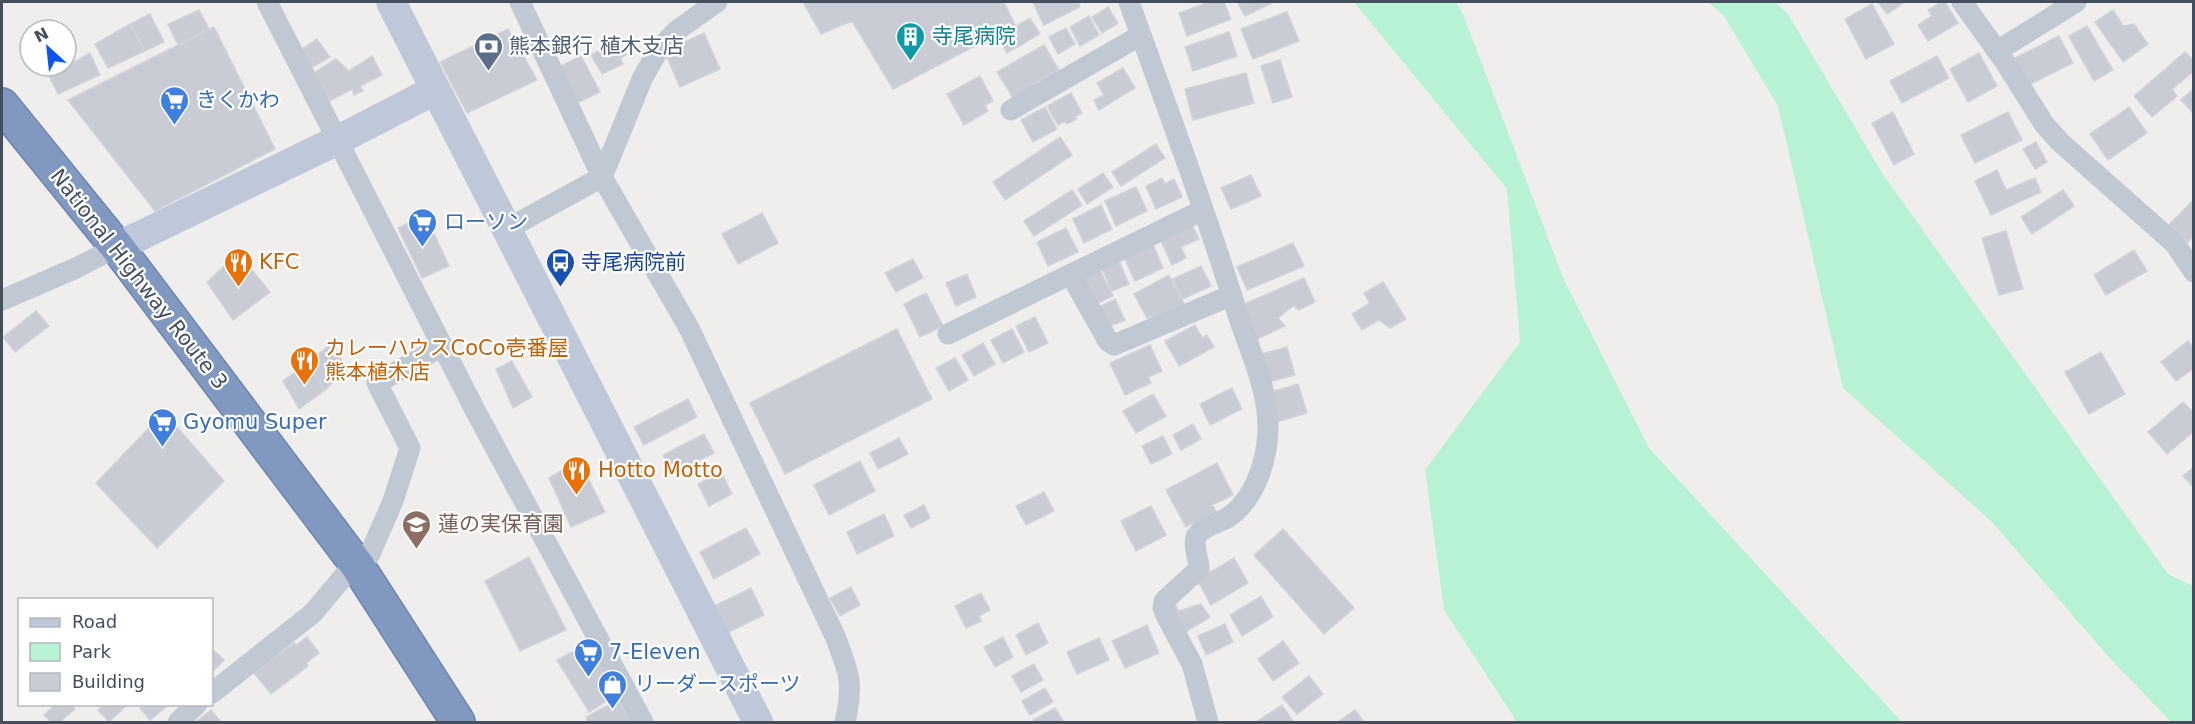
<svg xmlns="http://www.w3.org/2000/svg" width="2195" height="724" viewBox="0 0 2195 724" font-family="'DejaVu Sans','Noto Sans JP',sans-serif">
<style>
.green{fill:#b8f2d4}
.building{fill:#c9ccd4;stroke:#d1d3da;stroke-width:1.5}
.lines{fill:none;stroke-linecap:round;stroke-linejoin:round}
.highway-casing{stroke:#6d84ac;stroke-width:36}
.street{stroke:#c0c8d4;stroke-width:21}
.secondary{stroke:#bec8d8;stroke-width:30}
.highway{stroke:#8199c0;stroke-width:33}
.labels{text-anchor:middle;stroke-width:4.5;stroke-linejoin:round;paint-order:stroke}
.culture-label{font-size:21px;fill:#0d838f;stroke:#fff;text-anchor:start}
.service-label{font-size:21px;fill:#4e5e75;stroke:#fff;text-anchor:start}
.shop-label{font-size:21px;fill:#366cbe;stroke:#fff;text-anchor:start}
.food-label{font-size:21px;fill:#c56008;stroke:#fff;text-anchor:start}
.transit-label{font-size:21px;fill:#164399;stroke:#fff;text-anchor:start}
.street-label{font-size:21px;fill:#444e5c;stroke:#fff}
.education-label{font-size:21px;fill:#785e54;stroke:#fff;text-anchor:start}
</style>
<rect width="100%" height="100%" fill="#f0eeed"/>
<path class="green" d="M1354,2H1456L1463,14L1564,280L1649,448L1902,722H1517L1444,610L1425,470L1520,342L1507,189Z
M1708,2H1775L1788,14L1882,173L2168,574L2193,586V722H2171L2107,655L1992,522L1843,388L1778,106L1724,16Z"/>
<path class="building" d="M803,2H1004L1015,25L893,89L852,21L821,34Z
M1036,2H1078L1080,7L1044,25L1033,3Z
M1209,2H1224L1231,19L1187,36L1179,13Z
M1237,2H1274L1245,16Z
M1878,2H1905L1887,14Z
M1942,2H1945L1958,23L1928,41L1918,25L1932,16L1928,10Z
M1872,4L1894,44L1866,59L1845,19Z
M1108,7L1118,23L1102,33L1092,17Z
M199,10L209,29L178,45L168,24Z
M2113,10L2123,26L2134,24L2148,44L2123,62L2095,22Z
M1287,12L1299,41L1253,59L1241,29Z
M150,14L164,42L145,51L130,24Z
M1089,16L1099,35L1080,46L1070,27Z
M1030,18L1040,34L1007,53L998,37Z
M130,24L145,51L108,68L95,44Z
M2087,26L2113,70L2094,81L2069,36Z
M214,27L275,149L155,211L68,100Z
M1066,28L1075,44L1058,54L1049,37Z
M508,29L537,80L467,113L440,62Z
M1229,32L1237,56L1193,71L1185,47Z
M704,33L720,69L680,87L666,55L682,48L680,44Z
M2059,36L2073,63L2027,86L2013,59Z
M317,39L330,57L307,70L296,53Z
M618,41L626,55L620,58L623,64L602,74L591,55Z
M1044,45L1059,70L1032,85L1036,91L1016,103L997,72Z
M2185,52L2194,61V71L2172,89L2177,96L2152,117L2134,96Z
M90,53L100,75L58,94L49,76Z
M1979,53L1997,86L1968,102L1950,69Z
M372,56L382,75L360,86L363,91L354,95L352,89L328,102L312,74L336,59L349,71Z
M581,56L600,92L571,106L553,70Z
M1937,56L1949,78L1902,103L1890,81Z
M1280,60L1292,97L1273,103L1261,66Z
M1123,68L1135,88L1099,110L1094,100L1104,95L1097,83Z
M1246,73L1254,103L1193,120L1185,89Z
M980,76L993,101L985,105L988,111L964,125L947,94Z
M2194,88V114L2181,100Z
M1071,93L1082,113L1075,116L1077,119L1067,124L1065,121L1058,125L1047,106Z
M1045,107L1057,129L1033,142L1021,120Z
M2129,107L2147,133L2108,160L2090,134Z
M1893,112L1914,154L1894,165L1872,123Z
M2008,112L2022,140L1975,163L1961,135Z
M1060,137L1072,155L1005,200L993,182Z
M2036,142L2047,162L2035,169L2023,149Z
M1156,144L1165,158L1121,186L1112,172Z
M1997,170L2006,190L2035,178L2041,192L1991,215L1975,181Z
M1103,173L1113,187L1087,204L1078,189Z
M1251,175L1261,196L1231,209L1221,188Z
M1162,178L1165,184L1174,179L1182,197L1156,209L1146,186Z
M1136,187L1147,211L1116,226L1105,201Z
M1072,190L1082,205L1034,236L1024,221Z
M2063,190L2074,206L2032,234L2021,217Z
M2194,199V236L2188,242L2169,225Z
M1101,205L1112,229L1084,243L1073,219Z
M762,213L778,243L738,264L722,234Z
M425,214L449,266L422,278L398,228Z
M1192,225L1199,239L1181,247L1186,258L1172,265L1160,239Z
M1066,228L1078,252L1048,266L1037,242Z
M2006,231L2023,289L1999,295L1982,238Z
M1152,242L1163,268L1135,281L1123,255Z
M1293,243L1304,266L1247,290L1237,267Z
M2134,250L2147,271L2106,295L2094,275Z
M238,253L270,292L233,320L207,282Z
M913,259L923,278L896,292L885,273Z
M1119,261L1129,284L1112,291L1102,269Z
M1201,266L1211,286L1183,299L1173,279Z
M1099,269L1113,296L1094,305L1081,278Z
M967,274L976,297L956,306L946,283Z
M1169,275L1186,308L1156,324L1152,316L1147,318L1134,294Z
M1304,278L1315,302L1299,310L1293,306L1278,318L1285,326L1255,340L1240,306Z
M1383,282L1406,319L1390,328L1379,320L1362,330L1352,314L1370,303L1364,293Z
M926,293L943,326L920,337L904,304Z
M1115,299L1125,320L1109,326L1097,308Z
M36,311L49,326L15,352L3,337Z
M1035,317L1048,343L1029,352L1016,326Z
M1195,325L1202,338L1207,335L1214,347L1179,366L1165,341Z
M897,329L932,399L785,474L750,403Z
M1012,329L1024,352L1003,363L991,340Z
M2188,341L2194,348V368L2176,381L2161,362Z
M332,343L347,369L325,390L308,363Z
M983,343L995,364L974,376L962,355Z
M1150,345L1162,371L1148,377L1151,383L1125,395L1110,363Z
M1287,347L1295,375L1265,383L1258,355Z
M2101,352L2125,394L2089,414L2065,372Z
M955,358L968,380L949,391L936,368Z
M512,361L532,397L513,408L496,369Z
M308,363L325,390L299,409L283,381Z
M1298,384L1307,413L1277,422L1268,393Z
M1232,388L1242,409L1210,425L1200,404Z
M1153,394L1166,416L1136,433L1123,411Z
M688,399L697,417L644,445L634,427Z
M2183,402L2194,413V431L2167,454L2148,432Z
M164,412L224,481L157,548L96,483Z
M1193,424L1201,439L1181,450L1173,435Z
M704,434L714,453L673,474L663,455Z
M1163,436L1172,454L1151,464L1142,446Z
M899,438L908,454L878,469L870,453Z
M579,460L605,512L571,527L549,478Z
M860,461L875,491L829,515L814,485Z
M1217,463L1233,495L1212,505L1216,511L1186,527L1166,490Z
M2194,467V488L2183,476Z
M721,472L732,494L709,506L698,484Z
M1044,492L1054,511L1026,525L1016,506Z
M924,505L930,518L911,528L904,515Z
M1151,506L1166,535L1136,551L1121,521Z
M884,514L894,536L857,554L847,532Z
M746,528L760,554L714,579L700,552Z
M1283,529L1354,608L1324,634L1254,555Z
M529,557L566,630L520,651L485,581Z
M1234,558L1248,583L1211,605L1197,580Z
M851,587L860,605L840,616L830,598Z
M751,588L764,615L723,635L710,608Z
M981,593L990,610L979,616L981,621L966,628L955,606Z
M1261,596L1273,617L1242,636L1230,615Z
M1175,604L1179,611L1201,604L1210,617L1181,635L1165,610Z
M1038,623L1048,643L1026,655L1016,635Z
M1225,624L1233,642L1206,655L1198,636Z
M1147,625L1159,653L1125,668L1112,641Z
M307,637L319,653L306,663L308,666L271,694L254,673L294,643L296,645Z
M1003,637L1013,657L995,667L984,647Z
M1099,638L1109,660L1077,674L1067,652Z
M1283,641L1299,663L1273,681L1258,659Z
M589,643L618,694L589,712L557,660Z
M212,649L224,660L212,672Z
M1034,664L1043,680L1021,692L1012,676Z
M1309,676L1323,694L1297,714L1282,697Z
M1045,688L1053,702L1030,715L1022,701Z
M618,700L632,722H588L586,717Z
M56,704H71L75,709L60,722H51L44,715Z
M105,704H123L125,707L109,722L98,710Z
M144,704H164L166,707L150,720L140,708Z
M1282,705L1294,722H1256Z
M1055,708L1064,722H1034L1033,720Z
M211,710L221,722H196Z
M1355,710L1364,722H1338Z"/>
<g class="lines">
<defs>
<path id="highway" d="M2,105L117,247L357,565L458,722"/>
</defs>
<use href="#highway" class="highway-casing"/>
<path class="street" d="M267,2L475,410L643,722
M520,2L602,177L689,328L835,636C849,672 854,684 845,722
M1129,2C1166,104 1204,207 1237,312C1249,349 1269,390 1268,430C1267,462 1254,501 1227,518C1218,523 1201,527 1196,537C1193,546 1199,560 1199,569L1164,601L1163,608L1169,621L1192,664L1208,722
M1962,2L2005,62L2044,124L2060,142L2175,244L2194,272
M1997,51L2076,2
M1011,110L1141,35
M507,229L602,177L643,77L658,51L676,31L717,2
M1071,275L1108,341L1114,345L1232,295
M2,300L76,268L117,247
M948,334L1203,210
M212,693L313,613L349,570L369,556L393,501L410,448L377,383L442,346
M178,722L197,704"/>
<path class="secondary" d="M391,2L758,722
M117,247L338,140L435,90"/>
<use href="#highway" class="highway"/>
</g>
<defs>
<symbol id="building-pin" viewBox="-11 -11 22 30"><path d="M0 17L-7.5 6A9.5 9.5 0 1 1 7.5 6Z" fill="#0f9aa8" stroke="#fff"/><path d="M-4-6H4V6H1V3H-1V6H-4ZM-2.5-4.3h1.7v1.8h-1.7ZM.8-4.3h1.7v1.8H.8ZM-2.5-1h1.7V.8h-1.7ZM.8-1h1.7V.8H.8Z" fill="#fff"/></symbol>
<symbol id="bank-pin" viewBox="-11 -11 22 30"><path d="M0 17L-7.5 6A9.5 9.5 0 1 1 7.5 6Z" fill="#5c6f8a" stroke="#fff"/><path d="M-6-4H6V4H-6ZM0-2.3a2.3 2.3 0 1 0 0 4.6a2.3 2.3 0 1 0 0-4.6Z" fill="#fff"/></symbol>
<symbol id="supermarket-pin" viewBox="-11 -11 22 30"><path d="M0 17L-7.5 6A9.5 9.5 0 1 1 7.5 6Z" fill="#3f7fe0" stroke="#fff"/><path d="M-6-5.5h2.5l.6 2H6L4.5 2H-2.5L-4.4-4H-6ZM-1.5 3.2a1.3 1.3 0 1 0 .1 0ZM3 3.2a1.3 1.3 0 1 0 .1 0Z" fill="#fff"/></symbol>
<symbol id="restaurant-pin" viewBox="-11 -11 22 30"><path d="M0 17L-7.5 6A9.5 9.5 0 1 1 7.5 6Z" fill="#e8710a" stroke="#fff"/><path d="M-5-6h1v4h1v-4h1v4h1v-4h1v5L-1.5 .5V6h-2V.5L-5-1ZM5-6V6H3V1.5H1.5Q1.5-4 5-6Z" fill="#fff"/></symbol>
<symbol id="bus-pin" viewBox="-11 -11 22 30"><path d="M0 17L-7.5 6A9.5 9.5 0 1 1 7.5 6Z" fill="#1a4fb4" stroke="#fff"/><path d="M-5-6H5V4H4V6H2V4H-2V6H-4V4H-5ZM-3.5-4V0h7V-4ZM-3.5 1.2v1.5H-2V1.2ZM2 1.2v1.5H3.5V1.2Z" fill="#fff"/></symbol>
<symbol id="school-pin" viewBox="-11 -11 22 30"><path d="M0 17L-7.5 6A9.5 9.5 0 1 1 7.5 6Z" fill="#8d6e63" stroke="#fff"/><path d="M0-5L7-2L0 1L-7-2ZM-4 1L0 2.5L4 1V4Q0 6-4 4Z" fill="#fff"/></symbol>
<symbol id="shop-pin" viewBox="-11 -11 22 30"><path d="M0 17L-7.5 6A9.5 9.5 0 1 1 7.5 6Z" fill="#3f7fe0" stroke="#fff"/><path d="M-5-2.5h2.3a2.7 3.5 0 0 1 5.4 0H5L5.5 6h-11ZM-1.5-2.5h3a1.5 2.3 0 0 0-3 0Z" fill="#fff"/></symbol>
</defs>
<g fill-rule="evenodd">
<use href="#building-pin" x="894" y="20" width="33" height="45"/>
<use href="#bank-pin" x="472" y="30" width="33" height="45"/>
<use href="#supermarket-pin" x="158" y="84" width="33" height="45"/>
<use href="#supermarket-pin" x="406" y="206" width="33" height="45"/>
<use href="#restaurant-pin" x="222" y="246" width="33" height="45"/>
<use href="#bus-pin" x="544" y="246" width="33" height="45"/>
<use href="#restaurant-pin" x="288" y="344" width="33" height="45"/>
<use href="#supermarket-pin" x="146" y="406" width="33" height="45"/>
<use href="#restaurant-pin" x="560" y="454" width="33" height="45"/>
<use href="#school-pin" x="400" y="508" width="33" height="45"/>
<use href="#supermarket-pin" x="572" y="636" width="33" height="45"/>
<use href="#shop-pin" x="596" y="668" width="33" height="45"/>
</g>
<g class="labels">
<g class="culture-label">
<text x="932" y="43">寺尾病院</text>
</g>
<g class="service-label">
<text x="509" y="53">熊本銀行 植木支店</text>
</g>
<g class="shop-label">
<text x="196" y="107">きくかわ</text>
<text x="444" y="229">ローソン</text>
<text x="183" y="429">Gyomu Super</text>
<text x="609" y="659">7-Eleven</text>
<text x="634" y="691">リーダースポーツ</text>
</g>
<g class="food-label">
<text x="259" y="269">KFC</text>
<text x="325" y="355">カレーハウスCoCo壱番屋<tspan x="325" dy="24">熊本植木店</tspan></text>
<text x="598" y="477">Hotto Motto</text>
</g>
<g class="transit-label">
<text x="581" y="269">寺尾病院前</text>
</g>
<g class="street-label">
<text transform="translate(139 279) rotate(52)" y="7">National Highway Route 3</text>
</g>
<g class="education-label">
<text x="438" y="531">蓮の実保育園</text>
</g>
</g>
<rect width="2195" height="724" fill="none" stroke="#444e5c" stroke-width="6"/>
<rect x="18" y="598" width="195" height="108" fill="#ffffff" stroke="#b4b8be" stroke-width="1.5"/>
<rect x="30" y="618" width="30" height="9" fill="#bec8d8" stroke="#b4b8be" stroke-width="1.5"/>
<text x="72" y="628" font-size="18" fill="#444e5c">Road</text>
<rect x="30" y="643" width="30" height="18" fill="#b8f2d4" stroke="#b4b8be" stroke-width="1.5"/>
<text x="72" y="658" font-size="18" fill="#444e5c">Park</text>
<rect x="30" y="673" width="30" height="18" fill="#c9ccd4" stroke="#b4b8be" stroke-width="1.5"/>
<text x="72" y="688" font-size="18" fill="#444e5c">Building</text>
<g transform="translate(48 48) rotate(333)"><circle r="28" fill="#ffffff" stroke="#b4b8be" stroke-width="1.5"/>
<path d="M0-4.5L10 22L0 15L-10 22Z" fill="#0c56ec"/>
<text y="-9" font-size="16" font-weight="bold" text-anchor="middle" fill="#444e5c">N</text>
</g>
</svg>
